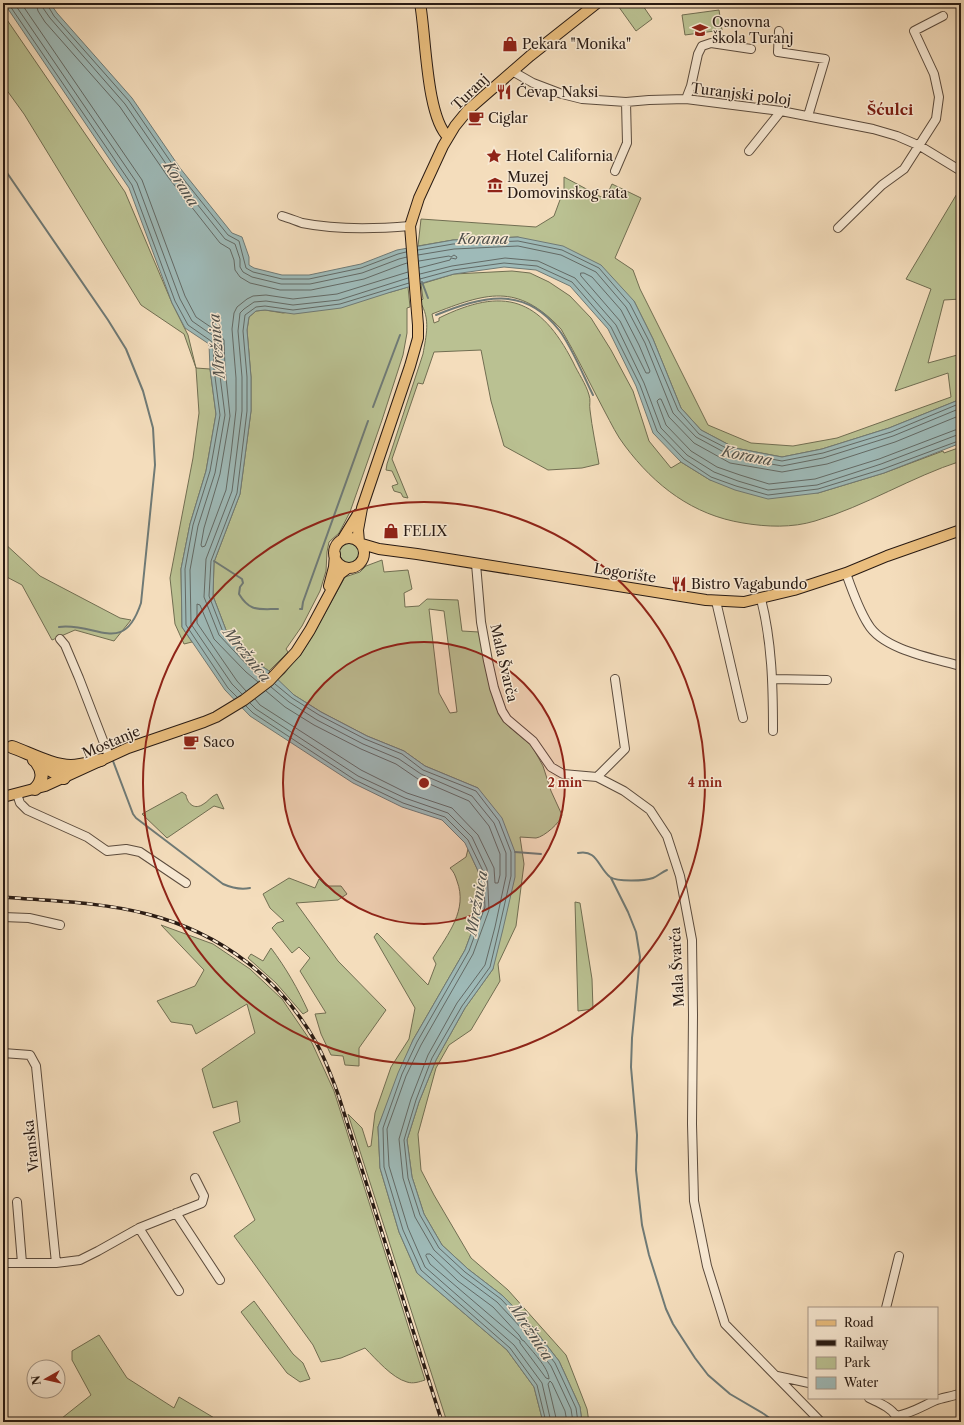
<svg xmlns="http://www.w3.org/2000/svg" width="964" height="1425" viewBox="0 0 964 1425" font-family="'Libre Caslon Text',serif">
<style>
.green{fill:#bac192;stroke:#716e52;fill-rule:evenodd}
.water{fill:#9ebab8;stroke:#6f7a76}
.lines{fill:none;stroke-linecap:round;stroke-linejoin:round}
.shore{stroke:#636a66;stroke-width:1}
.stream{stroke:#6f7a76;stroke-width:2}
.minor-casing{stroke:#5b4b3d;stroke-width:10}
.major-casing{stroke:#281a13;stroke-width:12}
.highway-casing{stroke:#281a13;stroke-width:14}
.minor{stroke:#f8e9d3;stroke-width:8}
.major{stroke:#eabe7e;stroke-width:10}
.highway{stroke:#eabe7e;stroke-width:12}
.rail-casing{stroke:#281a13;stroke-width:3.5}
.rail{stroke:#f8e9d3;stroke-width:2;stroke-dasharray:6;stroke-linecap:butt}
.ring{fill:none;stroke:#8f2418;stroke-width:2}
.labels{text-anchor:middle;stroke-width:3;stroke-linejoin:round;paint-order:stroke}
.poi-label{font-size:14px;fill:#281a13;stroke:#f8e9d3;text-anchor:start}
.street-label{font-size:14px;fill:#281a13;stroke:#f8e9d3}
.neighbourhood-label{font-size:15px;font-weight:bold;fill:#7a1f14;stroke:#f8e9d3}
.water-label{font-size:15px;font-style:italic;fill:#51524d;stroke:#f8e9d3}
.centre{fill:#8f2418;stroke:#f8e9d3;stroke-width:2}
.ring-label{font-size:12px;text-anchor:middle;font-weight:bold;fill:#8f2418;stroke:#f8e9d3;stroke-width:3;stroke-linejoin:round;paint-order:stroke}
</style>
<rect width="100%" height="100%" fill="#f4ddbc"/>
<filter id="stains"><feTurbulence type="fractalNoise" baseFrequency=".005" numOctaves="4"/><feColorMatrix values="0 0 0 0 .2 0 0 0 0 .09 0 0 0 0 .02 0 0 0 .5 -.17"/></filter>
<radialGradient id="worn" r=".72"><stop offset=".6" stop-color="#630" stop-opacity="0"/><stop offset="1" stop-color="#630" stop-opacity=".3"/></radialGradient>
<path class="green" d="M616,3H641L652,19L636,31Z
M719,10L722,30L685,35L682,15Z
M3,14L125,192L172,303L188,335L196,368L210,369L216,414L206,471L190,524L181,569L182,627L192,642L184,644L175,624L170,578L193,458L199,413L196,368L184,334L141,305L24,114L3,85Z
M564,177L605,199L612,184L641,198L615,258L633,270L640,289L708,425L751,443L793,446L837,438L951,397L948,373L895,391L931,289L906,279L961,187V299L944,300L928,363L961,354V399L889,428L822,449L782,457L735,448L701,430L681,408L653,339L634,301L518,237L453,240L418,246L421,219L536,227L554,216L564,189Z
M512,271L530,273L549,282L570,296L591,318L611,350L633,391L649,441L671,468L681,462L710,480L818,493L884,473L943,451L944,453L961,447V461C911,477 866,506 815,521C792,528 767,527 743,523C693,515 655,486 625,446C617,436 611,423 605,412C590,384 577,356 561,329C517,282 486,293 432,314L434,323L439,321V318C504,286 540,298 573,362C578,373 586,384 589,395C591,400 589,405 590,410C592,428 596,446 599,464L582,468L548,470L504,446L491,401L481,350L434,352L423,384L418,383L392,459L408,498L403,497L401,493L394,491L392,486L398,484L392,471L386,470L387,464L423,354C426,336 431,319 420,302L423,299L421,284L454,274Z
M408,287L410,307L407,308V333L403,355L382,420L350,512L339,533L329,542L327,552L326,571L320,591L302,626L286,649L288,652L269,671L256,662L226,630L213,596L214,562L240,494L251,411V377L247,330L249,317L256,311L265,310L283,313L391,292Z
M338 553a11 11 0 1 1 22 0a11 11 0 1 1-22 0Z
M3,542L40,576L120,618L131,620L114,641L75,630L52,640L22,585L3,575Z
M382,560L384,572L408,570L412,589L404,593L405,607L419,606L427,599L458,600L462,631L479,632L499,714L505,723L532,746L543,766L551,791L562,815C561,822 544,837 536,838C531,838 525,837 520,837L524,864L516,926L498,964L500,981L471,1030L449,1045L436,1068L418,1134L421,1170L434,1195L471,1258L508,1290L566,1355L587,1409L589,1422H582L580,1407L559,1361L531,1325L503,1296L468,1269L442,1245L424,1214L412,1177L407,1140L419,1102L436,1060L465,1008L493,969L478,788L425,766L404,751L367,736L321,712L294,695L277,680L285,673L297,656L299,657L312,637L345,577L360,572L366,566ZM429,609L444,611L457,712L450,713L439,693Z
M182,792L186,795C187,802 193,810 202,805C208,802 211,796 217,794L224,809L214,806L167,838L142,814Z
M468,849L479,873L481,907L465,950L413,1040L378,1127L380,1168L399,1232L417,1273L507,1350L534,1387L543,1422H447L348,1114L362,1128L368,1147L371,1146L375,1113L391,1067L409,1039L415,1008L374,937L377,933L428,985L436,964L433,958C448,934 468,910 457,881C455,875 454,872 450,868L466,857Z
M289,878L315,888L319,879L326,886H341L347,894L338,900L296,903L338,961L386,1010L359,1048V1066L345,1065L343,1056L331,1055L321,1034L315,1014L326,1013L300,971L310,958L299,947L292,953L272,928L277,923L284,921L270,908L263,894Z
M575,902L580,903L592,979L593,1009L578,1011Z
M161,925L213,944L250,969L282,999L312,1043L334,1091L425,1380C419,1382 413,1384 407,1382C392,1378 376,1359 365,1348L341,1358L321,1362L313,1345L234,1236L255,1220L213,1132L240,1122L237,1101L213,1108L202,1069L255,1033L247,1004L196,1034L192,1025L171,1022L157,1001L195,986L204,970Z
M271,948C286,968 298,989 308,1011L303,1014L276,983L248,958L251,954L263,961Z
M254,1301L293,1354L303,1363L310,1379L300,1382L287,1373L241,1312Z
M99,1335L127,1378L174,1408L179,1397L221,1422H57L91,1395L72,1360V1351Z"/>
<path class="water" d="M4,3H50L57,13L132,98L180,168L232,233L242,237L249,257V265L254,268L282,275H309L361,264L397,250L453,240L518,237L563,246L601,265L634,301L653,339L681,408L701,430L735,448L782,457L822,449L889,428L961,399V443L884,473L818,493L768,499L735,490L710,480L681,462L653,433L636,386L608,329L570,286L536,270L504,267L454,274L391,292L341,308L294,314L265,310L256,311L249,317L247,330L251,377V411L240,494L214,562L213,596L226,630L256,662L269,671L294,695L321,712L367,736L404,751L425,766L478,788L502,818L515,852V877L503,929L493,969L465,1008L436,1060L419,1102L407,1140L412,1177L424,1214L442,1245L468,1269L503,1296L531,1325L559,1361L580,1407L582,1422H543L534,1387L507,1350L417,1273L399,1232L380,1168L378,1127L398,1073L413,1040L465,950L481,907L479,873L465,843L442,820L402,807L353,783L250,716L225,690L182,627L181,569L190,524L206,471L216,414L210,369L209,344L185,328L172,303L129,188Z"/>
<g class="lines">
<path class="shore" d="M8,3L132,185L175,301L188,325L211,341L213,344L214,369L220,415L210,471L193,525L185,569L186,625L228,688L237,697
M14,3L137,183L180,299L192,321L215,337L218,342L219,368L225,415L215,473L198,526L190,570L191,624L232,684L242,694
M21,3L142,180L185,296L196,317L218,332L224,340L225,368L230,416L220,474L204,528L201,545L202,547L205,546L226,490L231,454L236,410V378L232,329L234,313L237,307L247,299L253,296L266,295L293,299L337,294L408,272
M36,3L38,11L45,22L120,107L168,177L220,243L230,249L234,260L235,270L240,277L250,283L280,290H311L364,279L401,265L407,263
M42,3L43,8L50,18L125,104L173,174L225,239L235,244L240,259V267L243,272L252,277L281,284H310L362,273L399,259L407,257
M47,3L48,6L54,16L129,101L177,171L228,235L239,241L246,268L253,272L282,279H309L361,268L398,254L406,252
M418,250L453,244L518,241L562,250L599,268L630,304L649,341L678,410L699,434L734,452L782,461L823,453L891,432L961,403
M418,255L454,249L518,246L561,255L596,272L626,307L645,343L673,413L696,437L733,457L782,466L823,458L893,436L961,408
M419,261L449,256L451,257L454,255L457,257L456,259L451,258L450,260L419,268
M581,273H584L592,277L621,310L639,345L650,371L649,373H646L620,321L581,276Z
M420,274L452,266L505,258L538,261L575,278L616,325L644,383L661,428L687,455L714,472L738,481L768,490L817,485L881,464L957,435H961
M420,279L453,270L504,263L537,266L572,282L611,327L640,385L657,431L684,459L711,477L736,486L768,495L818,489L883,469L961,440
M961,415L895,442L827,464L782,472L730,463L694,443L669,417L661,399H659L657,401L666,425L691,451L717,467L740,475L769,484L815,479L879,459L955,430L961,429
M267,675L254,665L223,632L209,596L211,561L237,493L247,411V377L243,331L245,315L256,307L265,306L293,310L340,304L409,283
M263,678L250,668L219,635L204,597L206,559L232,491L242,411V377L238,331L240,313L244,309L254,302L266,301L293,305L339,300L408,278
M275,684L292,698L319,715L365,739L402,754L423,770L476,791L499,821L511,852V876L499,929L490,967L462,1006L432,1058L416,1100L404,1140L408,1178L420,1215L439,1248L465,1272L501,1299L528,1328L555,1363L576,1408L578,1422
M271,687L289,702L317,720L363,744L399,759L421,774L472,796L494,823L506,853V876L495,927L485,965L457,1003L428,1055L411,1099L399,1139L403,1178L415,1217L434,1250L462,1276L497,1302L524,1331L551,1366L571,1409L573,1422
M246,691L237,681L197,623V604L200,605L214,639L246,672L258,682
M255,699L260,705L361,770L407,793L452,808L478,835L494,868L495,883H498L500,875V854L489,826L469,801L418,779L396,764L361,749L314,725L285,707L266,691
M250,703L256,709L358,776L405,798L448,813L472,837L487,869L489,910L473,954L421,1045L406,1076L387,1129L389,1166L408,1228L425,1267L514,1345L542,1383L551,1422
M246,706L253,713L355,780L403,803L445,817L468,840L483,871L485,907L469,951L417,1042L402,1074L383,1128L384,1167L403,1230L421,1270L510,1348L537,1385L546,1422
M427,1254H430L458,1281L493,1307L519,1335L522,1340L524,1341C531,1350 549,1368 549,1379L546,1378L520,1343V1341L430,1264L426,1256Z
M557,1422L548,1384L550,1381L552,1383L565,1411L567,1422"/>
<path class="stream" d="M3,167L108,320L126,349L143,391L153,428L155,465L141,603C123,657 97,622 59,627
M422,282L428,298
M436,315C481,297 524,284 559,330C572,347 583,375 593,395
M373,407L400,335
M214,561L242,579L243,583L240,587L239,594C250,612 258,609 278,609
M300,609H302L303,602L368,421
M113,761L133,814L136,818L223,884C232,888 240,890 250,888
M515,852L541,854
M578,853C597,849 598,867 610,877C617,882 645,881 653,878C658,876 662,872 667,870
M611,878L628,912L636,932L640,957L632,1038L631,1067L637,1135L636,1170L639,1198L642,1225L649,1255L666,1309L673,1324L695,1358L708,1375L730,1394L764,1414L775,1422"/>
<defs>
<path id="minor" d="M779,31L778,52L825,59L808,116
M512,71L533,83L562,94L582,99L626,102L649,100L686,99L781,111L873,129L897,136L920,146L961,171
M686,99L691,86L698,54L702,46L711,43L751,49
M749,151L781,111
M615,171L627,143L626,102
M282,216C289,218 296,221 302,223C337,230 375,229 410,226
M838,228L882,185L904,169L936,119L939,97L934,74L914,31L943,16
M476,564L481,622L488,661L494,688L502,711L507,719L533,741L551,767L563,774L597,777L624,791L650,810L667,836L680,876L692,940L693,1015L692,1124L694,1201L707,1266L725,1324L821,1422
M846,573C852,590 858,608 868,624C883,650 933,658 961,666
M761,599C772,642 773,686 773,731
M716,601L743,718
M60,639L65,645L79,678L109,756
M773,679L827,680
M597,777L625,749L615,679
M17,794L20,803L27,810L87,837L107,851L126,849L140,852L186,883
M3,917L29,918L60,925
M3,1053L30,1055L36,1066L56,1263
M17,1202L22,1263
M176,1213L220,1280
M139,1228L179,1291
M3,1263H56L80,1260L98,1251L139,1228L202,1203L204,1196L195,1178
M886,1308L899,1256
M777,1376L809,1383
M869,1398C879,1403 890,1407 896,1416C910,1414 921,1407 934,1401C943,1397 952,1397 961,1393"/>
<path id="major" d="M420,3C426,35 426,116 448,137
M334 553a15 15 0 1 1 30 0a15 15 0 1 1-30 0Z
M342,540L358,514
M359,542L358,530L362,508L410,366L418,338V325L410,226L419,198L443,146L455,126L468,110L530,56L597,3
M362,544L379,549L417,554L706,600L744,602L794,590L846,573L887,556L961,530
M329,586L334,567L335,554
M3,797L45,786L128,748L204,722L216,717L244,700L269,681L296,652L310,630L340,574L348,568"/>
<path id="highway" d="M12,747C29,753 53,766 71,766C81,766 92,762 101,760
M34,760L64,778
M35,789C43,781 44,772 37,763"/>
</defs>
<use href="#minor" class="minor-casing"/>
<use href="#major" class="major-casing"/>
<use href="#highway" class="highway-casing"/>
<use href="#minor" class="minor"/>
<use href="#major" class="major"/>
<use href="#highway" class="highway"/>
<defs>
<path id="rail" d="M3,897C51,901 101,902 147,914C221,933 280,978 317,1044C326,1061 333,1080 339,1097L442,1422"/>
</defs>
<use href="#rail" class="rail-casing"/>
<use href="#rail" class="rail"/>
</g>
<circle cx="424" cy="783" r="141" fill="#8f2418" fill-opacity=".12"/>
<g class="ring">
<circle cx="424" cy="783" r="141"/>
<circle cx="424" cy="783" r="281"/>
</g>
<defs>
<symbol id="school-bare" viewBox="-9 -9 18 18"><path d="M0-5L7-2L0 1L-7-2ZM-4 1L0 2.5L4 1V4Q0 6-4 4Z" fill="#8f2418" stroke="#f8e9d3" stroke-width="2.5" paint-order="stroke"/></symbol>
<symbol id="shop-bare" viewBox="-9 -9 18 18"><path d="M-5-2.5h2.3a2.7 3.5 0 0 1 5.4 0H5L5.5 6h-11ZM-1.5-2.5h3a1.5 2.3 0 0 0-3 0Z" fill="#8f2418" stroke="#f8e9d3" stroke-width="2.5" paint-order="stroke"/></symbol>
<symbol id="restaurant-bare" viewBox="-9 -9 18 18"><path d="M-5-6h1v4h1v-4h1v4h1v-4h1v5L-1.5 .5V6h-2V.5L-5-1ZM5-6V6H3V1.5H1.5Q1.5-4 5-6Z" fill="#8f2418" stroke="#f8e9d3" stroke-width="2.5" paint-order="stroke"/></symbol>
<symbol id="cafe-bare" viewBox="-9 -9 18 18"><path d="M-5.5-4.5H6V0H3Q3 3.5 0 3.5H-2.5Q-5.5 3.5-5.5 0ZM3-3.2v2h1.7v-2ZM-6 4.5H4V6H-6Z" fill="#8f2418" stroke="#f8e9d3" stroke-width="2.5" paint-order="stroke"/></symbol>
<symbol id="sight-bare" viewBox="-9 -9 18 18"><path d="M0-6L1.8-2.2L6-1.7L2.9 1.2L3.7 5.4L0 3.3L-3.7 5.4L-2.9 1.2L-6-1.7L-1.8-2.2Z" fill="#8f2418" stroke="#f8e9d3" stroke-width="2.5" paint-order="stroke"/></symbol>
<symbol id="museum-bare" viewBox="-9 -9 18 18"><path d="M0-6L6-3V-2H-6V-3ZM-5-1h2V3h-2ZM-1-1h2V3h-2ZM3-1h2V3H3ZM-6 4H6V6H-6Z" fill="#8f2418" stroke="#f8e9d3" stroke-width="2.5" paint-order="stroke"/></symbol>
</defs>
<g fill-rule="evenodd">
<use href="#school-bare" x="689" y="19" width="22" height="22"/>
<use href="#shop-bare" x="499" y="33" width="22" height="22"/>
<use href="#restaurant-bare" x="493" y="81" width="22" height="22"/>
<use href="#cafe-bare" x="465" y="107" width="22" height="22"/>
<use href="#sight-bare" x="483" y="145" width="22" height="22"/>
<use href="#museum-bare" x="484" y="174" width="22" height="22"/>
<use href="#shop-bare" x="380" y="520" width="22" height="22"/>
<use href="#restaurant-bare" x="668" y="573" width="22" height="22"/>
<use href="#cafe-bare" x="180" y="731" width="22" height="22"/>
</g>
<g class="labels">
<g class="poi-label">
<text x="712" y="27">Osnovna<tspan x="712" dy="16">škola Turanj</tspan></text>
<text x="522" y="49">Pekara "Monika"</text>
<text x="516" y="97">Ćevap Naksi</text>
<text x="488" y="123">Ciglar</text>
<text x="506" y="161">Hotel California</text>
<text x="507" y="182">Muzej<tspan x="507" dy="16">Domovinskog rata</tspan></text>
<text x="403" y="536">FELIX</text>
<text x="691" y="589">Bistro Vagabundo</text>
<text x="203" y="747">Saco</text>
</g>
<g class="street-label">
<text transform="translate(470 92) rotate(-44)" y="5">Turanj</text>
<text transform="translate(741 94) rotate(7)" y="5">Turanjski poloj</text>
<text transform="translate(625 573) rotate(9)" y="5">Logorište</text>
<text transform="translate(504 663) rotate(77)" y="5">Mala Švarča</text>
<text transform="translate(111 742) rotate(-23)" y="5">Mostanje</text>
<text transform="translate(677 967) rotate(-93)" y="5">Mala Švarča</text>
<text transform="translate(31 1146) rotate(-96)" y="5">Vranska</text>
</g>
<g class="neighbourhood-label">
<text x="890" y="115">Šćulci</text>
</g>
<g class="water-label">
<text transform="translate(181 184) rotate(57)" y="5">Korana</text>
<text x="483" y="244">Korana</text>
<text transform="translate(217 346) rotate(-95)" y="5">Mrežnica</text>
<text transform="translate(747 456) rotate(11)" y="5">Korana</text>
<text transform="translate(247 655) rotate(51)" y="5">Mrežnica</text>
<text transform="translate(477 903) rotate(-80)" y="5">Mrežnica</text>
<text transform="translate(531 1332) rotate(56)" y="5">Mrežnica</text>
</g>
</g>
<circle cx="424" cy="783" r="6" class="centre"/>
<g class="ring-label">
<text x="565" y="787">2 min</text>
<text x="705" y="787">4 min</text>
</g>
<rect width="964" height="1425" fill="none" stroke="#f4ddbc" stroke-width="16"/>
<rect x="4" y="4" width="956" height="1417" fill="none" stroke="#281a13" stroke-width="2"/>
<rect x="8" y="8" width="948" height="1409" fill="none" stroke="#281a13"/>
<rect x="808" y="1307" width="130" height="92" fill="#f8e9d3" stroke="#a59686"/>
<rect x="816" y="1320" width="20" height="6" fill="#eabe7e" stroke="#a59686"/>
<text x="844" y="1327" font-size="12" fill="#281a13">Road</text>
<rect x="816" y="1340" width="20" height="6" fill="#281a13" stroke="#a59686"/>
<text x="844" y="1347" font-size="12" fill="#281a13">Railway</text>
<rect x="816" y="1357" width="20" height="12" fill="#bac192" stroke="#a59686"/>
<text x="844" y="1367" font-size="12" fill="#281a13">Park</text>
<rect x="816" y="1377" width="20" height="12" fill="#9ebab8" stroke="#a59686"/>
<text x="844" y="1387" font-size="12" fill="#281a13">Water</text>
<g transform="translate(46 1379) rotate(262)"><circle r="19" fill="#f8e9d3" stroke="#a59686"/>
<path d="M0-3L7 15L0 10L-7 15Z" fill="#8f2418"/>
<text y="-6" font-size="11" font-weight="bold" text-anchor="middle" fill="#281a13">N</text>
</g>
<rect width="100%" height="100%" filter="url(#stains)"/>
<rect width="100%" height="100%" fill="url(#worn)"/>
</svg>
